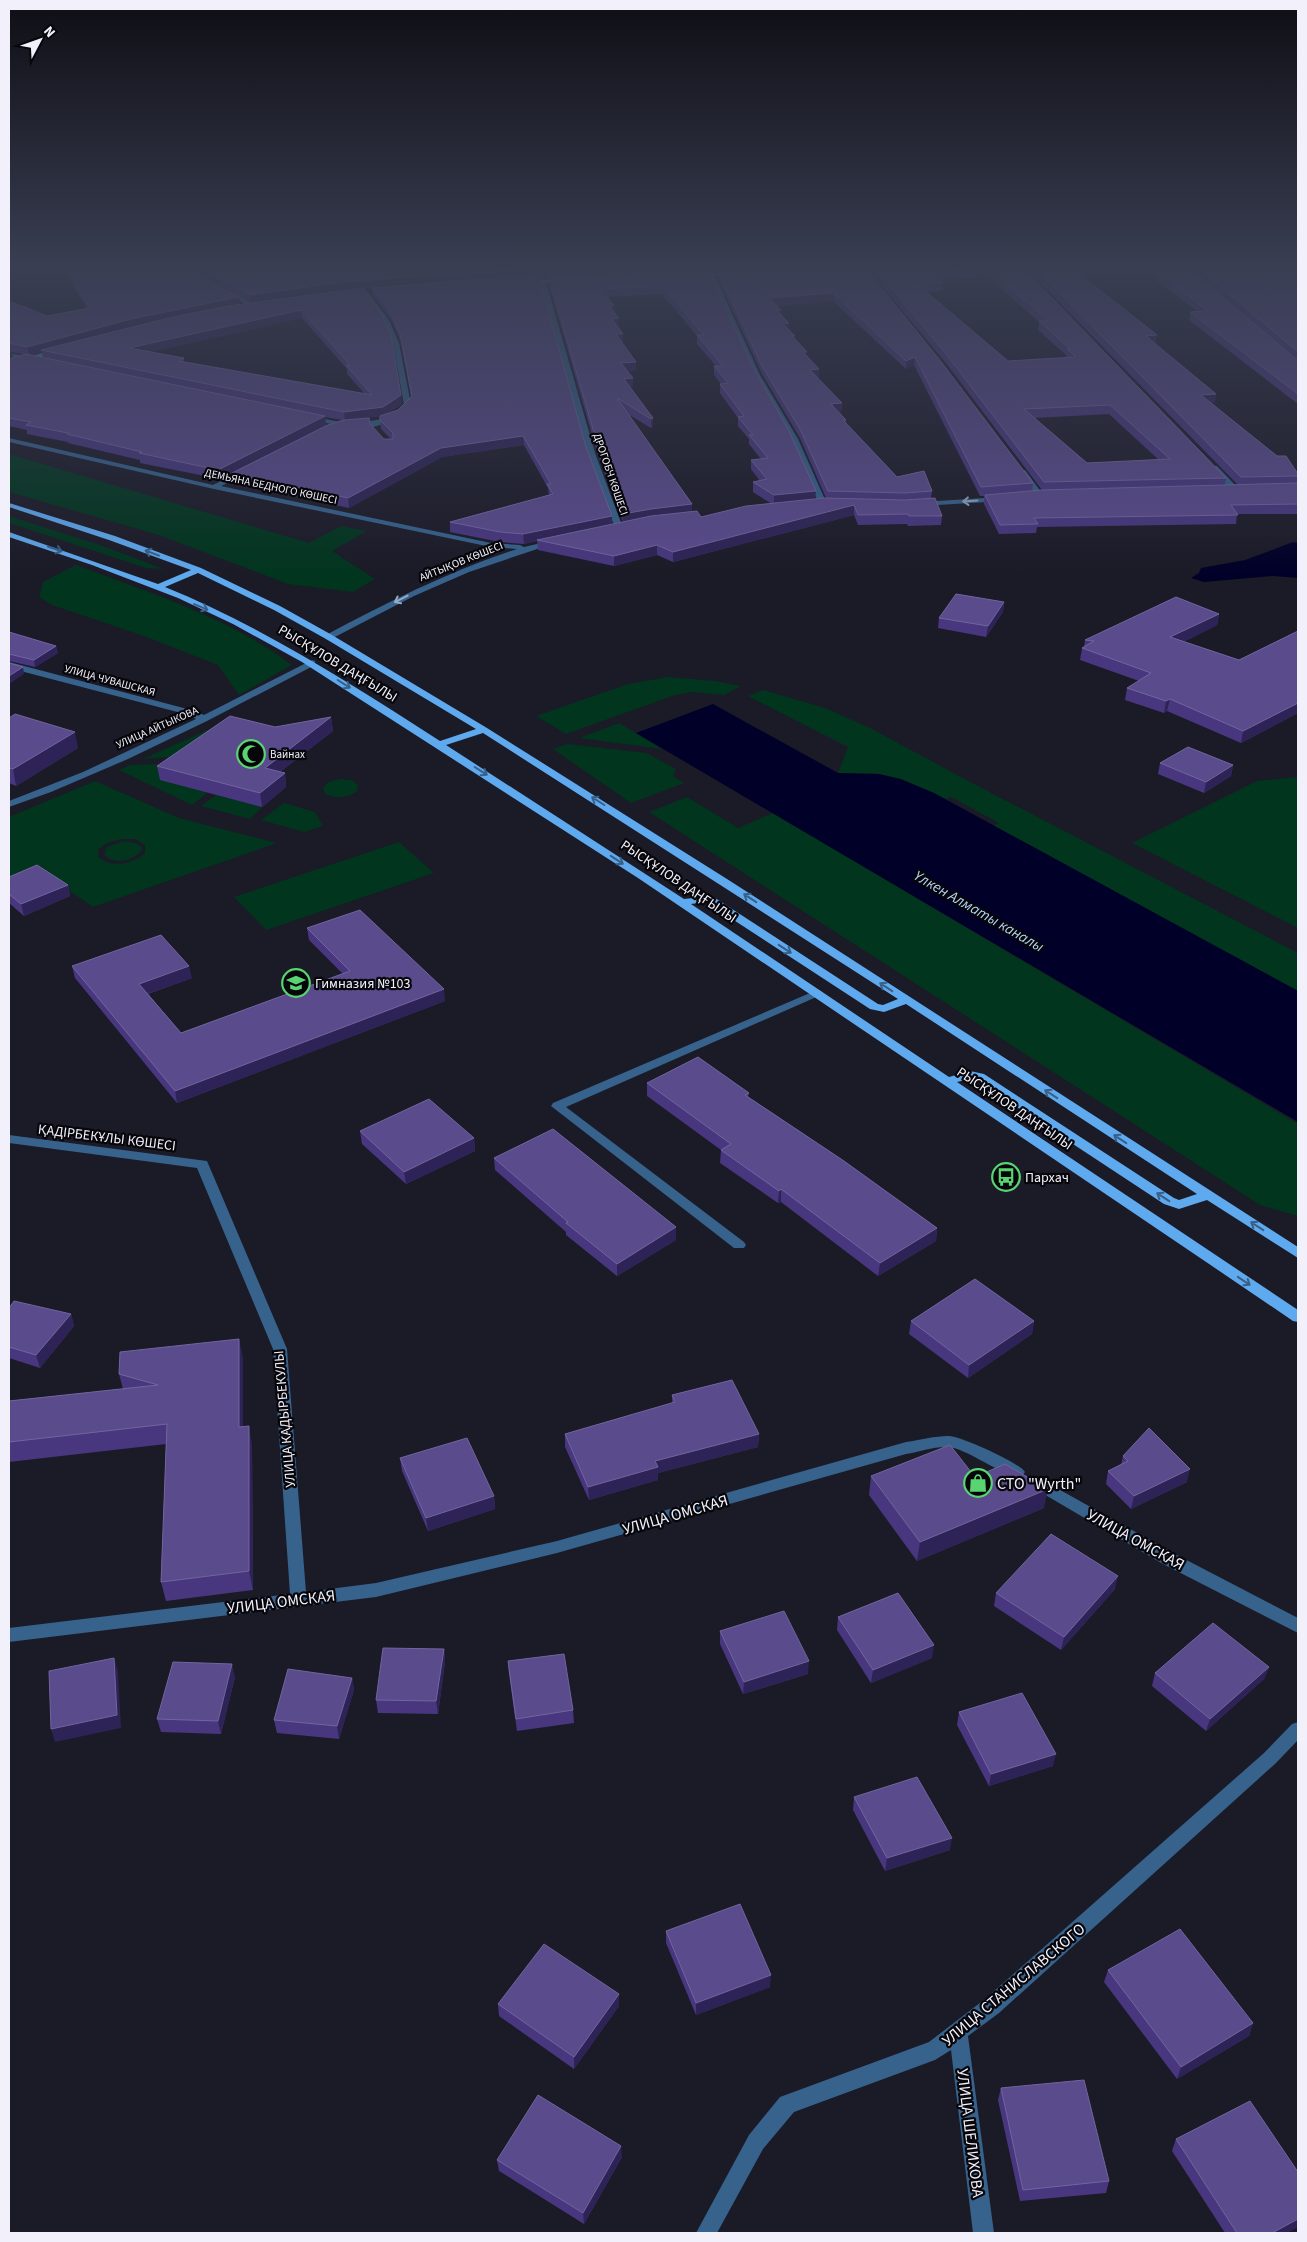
<svg xmlns="http://www.w3.org/2000/svg" width="1307" height="2242" viewBox="0 0 1307 2242" font-family="'Source Sans 3',sans-serif">
<style>
.green{fill:#01351e;fill-rule:evenodd}
.water{fill:#000028}
.lines{fill:none;stroke-linecap:round;stroke-linejoin:round}
.minor{fill:#36628c;fill-rule:evenodd}
.secondary{fill:#408acd;fill-rule:evenodd}
.primary{fill:#5fa9ee;fill-rule:evenodd}
.wall{fill:#48377f;fill-rule:evenodd}
.shaded-wall{fill:#2e2356}
.building{fill:#5a4b8d;stroke:#72659e;fill-rule:evenodd}
.oneway{stroke:#94aac4}
.oneway2{stroke:#376088}
.labels{text-anchor:middle;stroke-width:4.5;stroke-linejoin:round;paint-order:stroke}
.far-street-label{font-size:11px;fill:#f2f1fb;stroke:#06060b}
.far-poi-label{font-size:11px;fill:#f2f1fb;stroke:#06060b;text-anchor:start}
.street-label{font-size:14px;fill:#f2f1fb;stroke:#06060b}
.poi-label{font-size:14px;fill:#f2f1fb;stroke:#06060b;text-anchor:start}
.water-label{font-size:15px;font-style:italic;fill:#b3d5f9;stroke:#06060b}
.near-poi-label{font-size:16px;fill:#f2f1fb;stroke:#06060b;text-anchor:start}
.near-street-label{font-size:16px;fill:#f2f1fb;stroke:#06060b}
</style>
<rect width="100%" height="100%" fill="#1b1a27"/>
<path class="green" d="M9,454L309,543L341,526L367,531L332,551L375,579L353,592L288,584L159,535L9,492Z
M9,516L100,545L164,569L146,568L9,523Z
M76,565C148,592 230,618 292,665L239,695L218,665L144,636L52,605L39,597L43,582Z
M669,677L715,681L741,686L724,695L692,692L675,695L566,734L536,716L628,684Z
M763,690L825,708L870,728L976,785L1298,953V991L993,826L999,823L951,797L945,799L934,793L879,774L838,773L848,747L748,696Z
M619,723L662,749L579,738Z
M216,726L170,757L143,759Z
M568,744L646,753L676,769L673,776L684,783L631,803L553,749Z
M156,764L167,775L207,793L192,805L119,770L130,765Z
M1298,777V928L1132,843L1257,781Z
M340,779L352,780L358,785L357,791C349,798 335,799 325,794L323,788L329,782Z
M95,781L179,818L277,843L93,907L58,883L9,890V817ZM121,839H135L145,845V853C134,864 113,868 99,858L98,850L107,843Z
M216,795L262,807L250,819L201,806Z
M687,797L738,828L773,813L1298,1124V1216L1260,1205L649,812Z
M284,803L315,812L323,826L304,832L261,820Z
M124,841L136,843L142,847V850C134,861 113,866 104,854L107,847Z
M399,842L434,873L266,930L234,897Z"/>
<path class="water" d="M1293,542L1298,543V578L1273,576L1204,582L1191,578L1199,573L1201,568L1245,560Z
M713,704L838,773L879,774L901,779L934,793L1298,991V1122L636,733Z"/>
<g class="lines">
<path class="minor" d="M709,273L714,274L760,375L798,439L827,504L826,506L819,504L790,439L754,375Z
M543,280L546,282L595,453L623,528L622,530L615,528L587,453L540,282Z
M225,290L242,297L256,308L251,309L238,299L223,293Z
M366,290L389,320L399,343L411,405C401,419 366,435 350,425L351,423C372,420 390,422 404,405L393,343L383,320L363,292Z
M9,353L34,358L37,360L34,362L9,357Z
M310,416L345,423L349,425L345,427L308,419L306,418Z
M9,438L213,485L247,468L251,470L250,472L221,486L491,543L520,545L524,547L554,540L558,542L469,572L414,596L329,640L326,639V635C388,602 450,571 517,549L491,547L214,489L9,442Z
M1211,466H1217L1238,488V492H1232L1211,470Z
M1019,470H1025L1044,496L1043,498H1037L1018,472Z
M1001,497L1005,499L1004,501L921,506L917,504L921,502Z
M312,660L315,661V665L207,721L128,759L51,792L9,807V801L83,772L196,719L189,715L9,668V662L195,711L204,715Z
M817,990L821,991L823,993L821,995L566,1107L744,1242L746,1245L744,1248H734L551,1106L553,1103Z
M9,1135L207,1161L287,1349L306,1592L376,1583L557,1541L906,1442C920,1440 935,1436 948,1436C959,1435 1020,1463 1025,1472L1022,1476C1008,1481 968,1448 948,1447C935,1446 919,1452 906,1454L557,1553L376,1597L9,1642V1628L290,1594L273,1349L197,1168L9,1143Z
M1035,1476L1175,1554L1298,1618V1633L1163,1564L1030,1486L1027,1482L1030,1478Z
M1298,1722V1740L1276,1763L999,2013L968,2036L994,2233H973L951,2050L935,2060L794,2112L763,2149L717,2233H696L749,2135L780,2097L929,2042L985,1999L1264,1753L1292,1724Z"/>
<path class="secondary" d="M735,271L737,274L693,277L690,275Z
M565,279L567,282L523,284L520,282L523,280Z
M59,348L61,349V351L9,367V363Z"/>
<path class="primary" d="M9,503L115,536L201,568L280,606L332,635L487,728L727,879L1298,1247V1258L1207,1200L1179,1209L1164,1204L976,1080L970,1079L957,1082L1298,1310V1322L1293,1321L1215,1268L638,878L302,662L233,624L178,598L92,565L9,537V532L158,584L191,570L109,540L9,507ZM198,573L274,610L326,639L476,729L440,741C351,684 263,627 165,587ZM483,733L898,999L883,1005L878,1004L712,896L684,899L446,745ZM706,902L870,1009L884,1012L906,1004L1197,1194L1179,1200L1174,1198L984,1074L970,1071L949,1077L691,904Z"/>
</g>
<path class="wall" d="M60,265H187L196,273L240,304L251,303L203,275L190,265H1020L1226,478L1225,485H1238L1023,265H1298V404L1189,320L1190,312L1197,311L1147,274L1083,276L1156,344L1215,403H1211L1298,474V514H1237L1236,524L1037,527L1036,533L999,534L984,504V496H980L914,365L906,369L833,301L777,306L781,314L789,323V330L795,339L807,352V357L819,369V378H818L842,403L841,412H839L846,420V423L897,477L932,491L931,498L942,516L941,525L908,526L907,524L858,525L854,515L673,562L657,555L614,566L538,550L537,541L524,544L500,542L450,532V522L549,495L548,488L524,445L442,457L349,508L233,482L232,473L220,479L140,463V460L68,443V442L27,434V430L9,426V301L47,316L87,308ZM863,266H872L871,273L946,363L1042,490L1032,491L1033,483ZM769,269L718,271V279L762,374L800,438L826,498L815,499L753,367L708,271L628,274L710,270ZM988,277L1039,322L1038,330L1066,355V358L1008,361L927,292L942,291L943,283L941,280ZM539,278H549V285L597,452L623,522L612,524V516L585,444ZM372,288L373,296L391,319L401,342L411,397L398,410L386,414L402,404L363,289ZM356,289L288,298L344,290ZM662,294L697,336V344L716,366H714V375L721,384H720V393L738,418V426L749,439V444L761,459L751,460V469L760,481L753,482V492L772,504L701,517L692,512V504L628,414L651,428L653,427V418L630,387H633V378L627,371H636L622,342H623L618,327L619,326V318L615,313L614,306L608,297ZM302,318L347,369V374L364,393L184,362V358L150,352ZM12,352L17,353L25,355L13,358ZM42,352L43,358L30,355ZM1109,414L1159,460L1087,463L1034,418ZM380,416L381,429L391,439H384L370,424L366,418ZM325,417L342,420L326,425Z
M1004,602L1003,612L986,637L938,628L939,618Z
M1219,614L1217,625L1183,642L1239,660L1298,631V713L1241,743L1167,711L1164,713L1125,700L1127,688L1139,681L1080,660L1082,648L1084,647L1085,640Z
M9,632L56,646L58,653L35,667L9,661Z
M331,717L333,731L280,772L285,773L286,787L262,807L160,780L157,766L275,727Z
M9,718L78,748L16,786L9,783Z
M1160,763L1233,765L1231,776L1204,793L1158,774Z
M9,877L68,885L70,896L24,916L9,903Z
M307,928L445,1001L177,1103L75,978L72,966L192,978L148,994L181,1033L343,974L309,940Z
M647,1083L749,1093L748,1097L937,1228L936,1241L878,1276L781,1202L778,1203L720,1163L721,1150L647,1096Z
M360,1131L474,1138L475,1151L406,1184L362,1144Z
M494,1158L676,1240L617,1276L566,1235V1232L495,1170Z
M9,1308L71,1314L74,1326L40,1368L9,1358Z
M911,1321H1034L1032,1334L968,1378L909,1334Z
M243,1358V1427L252,1445L253,1590L166,1601L161,1582L166,1444L9,1462V1401L123,1389L119,1374Z
M672,1395L759,1434L758,1447L658,1473V1480L589,1500L565,1447V1434L672,1403Z
M1123,1456L1187,1482L1131,1509L1106,1484L1108,1471L1121,1465Z
M400,1458L494,1496L495,1509L428,1531L402,1471Z
M871,1476L975,1477L1044,1508L917,1561L869,1495Z
M1115,1589L1061,1650L994,1606L996,1593Z
M838,1617L932,1658L871,1683L837,1630Z
M720,1631L808,1674L743,1694L720,1644Z
M444,1649L445,1662L438,1714L378,1713L376,1700Z
M508,1661L573,1710L574,1723L517,1731L509,1674Z
M1269,1667L1264,1679L1206,1731L1152,1686L1155,1673Z
M235,1677L221,1734L161,1732L157,1719Z
M352,1678L354,1690L339,1739L277,1733L274,1720Z
M959,1712L1053,1766L989,1786L957,1725Z
M854,1797L950,1850L885,1871L853,1810Z
M666,1931L770,1987L696,2015L666,1943Z
M1108,1970L1253,2023L1249,2036L1177,2079L1104,1982Z
M619,1994V2006L574,2069L499,2016L498,2004Z
M1001,2088L1109,2181L1106,2193L1020,2201L998,2100Z
M1176,2139L1287,2233H1225L1172,2151Z
M622,2157L584,2224L499,2171L497,2160Z"/>
<path class="shaded-wall" d="M439,274L440,282L344,290L251,303L250,295L343,282Z
M833,293V301L769,306V298Z
M239,297L240,305L41,350L42,352L29,355L27,347L131,319Z
M609,306H614L615,314Z
M301,310L302,318L130,357L129,348Z
M619,318V326L612,327V319Z
M789,323V332L783,324Z
M616,334H623V342L617,343Z
M1157,335L1156,344L1146,336Z
M11,351L13,360L9,361V352Z
M803,352H807V360Z
M915,357L914,365L906,369V361Z
M636,362V371L621,372V363Z
M819,369V378L810,379V370Z
M633,378V387L624,388V379Z
M1216,394L1215,403L1200,404L1201,395Z
M401,395L402,404L383,416L345,421L344,412Z
M842,403L841,412L831,413V404Z
M325,416L326,425L220,479L218,470Z
M653,418V427L651,428V419Z
M523,436L524,445L442,457L349,508L348,498L441,448Z
M816,491L815,500L774,505V495Z
M692,504V514L623,524V514L651,509Z
M854,505V515L673,562V552Z
M612,516V526L537,540V541L524,544L523,534Z
M657,545V555L614,566V556Z
M1004,602L1003,612L986,637L988,626Z
M1219,614L1217,625L1168,649L1170,637Z
M56,646L58,653L35,667L34,660Z
M23,667L24,674L9,684V676Z
M1170,699L1167,711L1164,713L1166,701Z
M1298,703V713L1241,743L1243,731Z
M331,717L333,731L267,782L265,768Z
M75,732L78,748L16,786L13,769Z
M1233,765L1231,776L1204,793L1206,782Z
M285,773L286,787L262,807L260,793Z
M68,885L70,896L24,916L21,904Z
M189,966L192,978L141,996L139,984Z
M444,989L445,1001L177,1103L175,1091Z
M474,1138L475,1151L406,1184L404,1172Z
M781,1189V1202L778,1203L779,1191Z
M676,1227V1240L617,1276V1264Z
M937,1228L936,1241L878,1276L880,1263Z
M71,1314L74,1326L40,1368L36,1355Z
M1034,1321L1032,1334L968,1378L969,1365Z
M239,1339L243,1358V1446L239,1427Z
M249,1426L252,1445L253,1590L249,1571Z
M759,1434L758,1447L658,1473V1480L589,1500L588,1487L655,1461Z
M1190,1469L1187,1482L1131,1509L1134,1496Z
M1048,1489L1044,1508L917,1561L920,1542Z
M494,1496L495,1509L428,1531L426,1518Z
M1118,1576L1115,1589L1061,1650L1064,1637Z
M934,1645L932,1658L871,1683L873,1670Z
M444,1649L445,1662L438,1714L436,1701Z
M114,1658L118,1671L121,1728L55,1742L51,1729Z
M809,1661L808,1674L743,1694L744,1682Z
M232,1664L235,1677L221,1734L218,1721Z
M1269,1667L1264,1679L1206,1731L1210,1719Z
M352,1678L354,1690L339,1739L337,1726Z
M1056,1754L1053,1766L989,1786L991,1774Z
M952,1838L950,1850L885,1871L887,1858Z
M771,1975L770,1987L696,2015V2003Z
M619,1994V2006L574,2069V2057Z
M1253,2023L1249,2036L1177,2079L1181,2067Z
M621,2146L622,2157L584,2224L583,2213Z
M1298,2219V2227L1287,2233H1272Z"/>
<path class="building" d="M63,265H187L196,273L239,297L131,319L27,347L9,343V301L47,316L90,308Z
M199,265H663L439,274L343,282L250,295L202,267Z
M863,265L939,359L1033,483L981,487L915,357L906,361L833,293L769,298L781,310H776L789,323L783,324L795,336H792L807,352H803L819,369L810,370L842,403L831,404L846,420H843L897,477L924,471L932,491L905,493L828,491L800,429L762,366L718,271Z
M872,265H1020L1226,478L1044,482L946,354ZM989,269L1048,321H1039L1070,349H1067L1076,357L1008,361L917,284L943,283L935,273ZM1110,405L1170,459L1087,463L1024,409Z
M1032,265H1184L1298,361V394L1190,312L1208,311L1148,266L1073,269L1157,335L1146,336L1216,394L1201,395L1277,456H1286L1298,474V476L1241,477Z
M1195,265H1298V352Z
M708,271L753,367L789,431L816,491L774,495L753,482L767,479L751,460L768,458L749,435H753L738,417L744,416L720,384L728,383L714,366H723L697,335H704L662,286L601,289L614,306H609L619,318L612,319L623,334H616L636,362L621,363L633,378L624,379L653,418L651,419L617,398L692,504L651,509L623,514L597,443L549,277Z
M539,277L585,444L612,516L523,534L500,532L450,522L553,494L547,484H551L523,436L441,448L348,498L232,473L328,425L344,420L369,418L370,424L384,439H393V433L380,420V416L398,410L412,396L400,334L390,311L372,288L472,280Z
M363,288L381,313L391,335L401,395L383,407L344,412L41,350L173,317L229,306ZM301,310L350,365H346L372,395L179,361L184,358L129,348Z
M26,354L325,416L218,470L139,453L142,452L67,434L68,433L26,425L31,422L9,418V359Z
M1298,483V504L1231,505L1238,515L1034,518L1038,524L1000,525L985,495L1041,490Z
M824,498L905,500L935,498L942,516H909L908,514L858,515L854,505L673,552L657,545L614,556L537,540L651,516L697,511L701,517L746,506Z
M956,594L1004,602L988,626L939,618Z
M1176,597L1219,614L1170,637L1239,660L1298,631V703L1243,731L1170,699L1166,701L1127,688L1151,673L1082,648L1094,641L1085,640Z
M9,632L56,646L34,660L9,654Z
M9,663L23,667L9,676Z
M15,714L75,732L13,769L9,768V718Z
M230,716L275,727L331,717L265,768L285,773L260,793L157,766Z
M1188,747L1233,765L1206,782L1160,763Z
M37,865L68,885L21,904L9,894V877Z
M360,910L444,989L175,1091L72,966L161,935L189,966L139,984L181,1033L350,971L307,928Z
M698,1057L749,1093L745,1095L844,1161L937,1228L880,1263L781,1189L779,1191L721,1150L731,1144L647,1083Z
M429,1099L474,1138L404,1172L360,1131Z
M553,1129L676,1227L617,1264L566,1223L568,1222L494,1158Z
M975,1279L1034,1321L969,1365L911,1321Z
M14,1301L71,1314L36,1355L9,1347V1308Z
M239,1339V1427L249,1426V1571L161,1582L167,1424L9,1442V1401L158,1385L119,1374L120,1352Z
M732,1380L759,1434L655,1461L658,1467L588,1487L565,1434L675,1402L672,1395Z
M1149,1428L1190,1469L1134,1496L1108,1471L1128,1461L1123,1456Z
M467,1438L494,1496L426,1518L400,1458Z
M950,1445L975,1477L1005,1464L1048,1489L920,1542L871,1476Z
M1051,1534L1118,1576L1064,1637L996,1593Z
M898,1593L934,1645L873,1670L838,1617Z
M784,1611L809,1661L744,1682L720,1631Z
M1213,1623L1269,1667L1210,1719L1155,1673Z
M383,1648L444,1649L436,1701L376,1700Z
M564,1654L573,1710L516,1719L508,1661Z
M114,1658L117,1715L51,1729L49,1671Z
M173,1662L232,1664L218,1721L157,1719Z
M288,1669L352,1678L337,1726L274,1720Z
M1022,1693L1056,1754L991,1774L959,1712Z
M917,1777L952,1838L887,1858L854,1797Z
M740,1904L771,1975L696,2003L666,1931Z
M1180,1929L1253,2023L1181,2067L1108,1970Z
M544,1944L619,1994L574,2057L498,2004Z
M1084,2080L1109,2181L1023,2190L1001,2088Z
M538,2095L621,2146L583,2213L497,2160Z
M1250,2101L1298,2172V2219L1272,2233H1237L1176,2139Z"/>
<defs><path id="oneway-shaft" d="M-6 0H5M1.5-3L5.5 0L1.5 3" fill="none" stroke-width="1.6" stroke-linecap="round" stroke-linejoin="round" transform="scale(1.25)"/></defs>
<g class="oneway">
<use href="#oneway-shaft" transform="translate(970 501) rotate(176)"/>
<use href="#oneway-shaft" transform="translate(401 599) rotate(153)"/>
</g>
<g class="oneway2">
<use href="#oneway-shaft" transform="translate(55 549) rotate(19)"/>
<use href="#oneway-shaft" transform="translate(152 553) rotate(-159)"/>
<use href="#oneway-shaft" transform="translate(201 607) rotate(23)"/>
<use href="#oneway-shaft" transform="translate(344 684) rotate(32)"/>
<use href="#oneway-shaft" transform="translate(481 771) rotate(32)"/>
<use href="#oneway-shaft" transform="translate(598 801) rotate(-148)"/>
<use href="#oneway-shaft" transform="translate(617 860) rotate(33)"/>
<use href="#oneway-shaft" transform="translate(750 898) rotate(-147)"/>
<use href="#oneway-shaft" transform="translate(785 949) rotate(33)"/>
<use href="#oneway-shaft" transform="translate(886 987) rotate(-147)"/>
<use href="#oneway-shaft" transform="translate(1051 1094) rotate(-147)"/>
<use href="#oneway-shaft" transform="translate(1120 1139) rotate(-147)"/>
<use href="#oneway-shaft" transform="translate(1163 1197) rotate(-147)"/>
<use href="#oneway-shaft" transform="translate(1257 1226) rotate(-147)"/>
<use href="#oneway-shaft" transform="translate(1244 1281) rotate(34)"/>
</g>
<linearGradient id="sky" x2="0" y2="1"><stop stop-color="#0f0e15"/><stop offset="0.46" stop-color="#393e52"/><stop offset="1" stop-color="#393e52" stop-opacity="0"/></linearGradient>
<rect width="1307" height="578" fill="url(#sky)"/>
<defs>
<symbol id="mosque-ring" viewBox="-11 -11 22 22"><circle r="9.5" fill="#06060b" stroke="#58d570" stroke-width="1.5"/><path d="M3.5-4.9A6 6 0 1 0 3.5 4.9A5 5 0 1 1 3.5-4.9Z" fill="#58d570"/></symbol>
<symbol id="school-ring" viewBox="-11 -11 22 22"><circle r="9.5" fill="#06060b" stroke="#58d570" stroke-width="1.5"/><path d="M0-5L7-2L0 1L-7-2ZM-4 1L0 2.5L4 1V4Q0 6-4 4Z" fill="#58d570"/></symbol>
<symbol id="bus-ring" viewBox="-11 -11 22 22"><circle r="9.5" fill="#06060b" stroke="#58d570" stroke-width="1.5"/><path d="M-5-6H5V4H4V6H2V4H-2V6H-4V4H-5ZM-3.5-4V0h7V-4ZM-3.5 1.2v1.5H-2V1.2ZM2 1.2v1.5H3.5V1.2Z" fill="#58d570"/></symbol>
<symbol id="shop-ring" viewBox="-11 -11 22 22"><circle r="9.5" fill="#06060b" stroke="#58d570" stroke-width="1.5"/><path d="M-5-2.5h2.3a2.7 3.5 0 0 1 5.4 0H5L5.5 6h-11ZM-1.5-2.5h3a1.5 2.3 0 0 0-3 0Z" fill="#58d570"/></symbol>
</defs>
<g fill-rule="evenodd">
<use href="#mosque-ring" x="235" y="738" width="32" height="32"/>
<use href="#school-ring" x="280" y="967" width="32" height="32"/>
<use href="#bus-ring" x="990" y="1161" width="32" height="32"/>
<use href="#shop-ring" x="962" y="1467" width="32" height="32"/>
</g>
<g class="labels">
<g class="far-street-label">
<text transform="translate(611 474) rotate(71)" y="4">ДРОГОБЧ КӨШЕСІ</text>
<text transform="translate(271 486) rotate(12)" y="4">ДЕМЬЯНА БЕДНОГО КӨШЕСІ</text>
<text transform="translate(461 561) rotate(-22)" y="4">АЙТЫҚОВ КӨШЕСІ</text>
<text transform="translate(110 680) rotate(15)" y="4">УЛИЦА ЧУВАШСКАЯ</text>
<text transform="translate(157 727) rotate(-24)" y="4">УЛИЦА АЙТЫКОВА</text>
</g>
<g class="far-poi-label">
<text x="270" y="758">Вайнах</text>
</g>
<g class="street-label">
<text transform="translate(338 663) rotate(31)" y="5">РЫСҚҰЛОВ ДАҢҒЫЛЫ</text>
<text transform="translate(679 881) rotate(34)" y="5">РЫСҚҰЛОВ ДАҢҒЫЛЫ</text>
<text transform="translate(1015 1108) rotate(34)" y="5">РЫСҚҰЛОВ ДАҢҒЫЛЫ</text>
<text transform="translate(107 1137) rotate(7)" y="5">ҚАДІРБЕКҰЛЫ КӨШЕСІ</text>
<text transform="translate(284 1419) rotate(-95)" y="5">УЛИЦА КАДЫРБЕКУЛЫ</text>
</g>
<g class="poi-label">
<text x="315" y="988">Гимназия №103</text>
<text x="1025" y="1182">Пархач</text>
</g>
<g class="water-label">
<text transform="translate(979 911) rotate(30)" y="5">Үлкен Алматы каналы</text>
</g>
<g class="near-poi-label">
<text x="997" y="1489">СТО "Wyrth"</text>
</g>
<g class="near-street-label">
<text transform="translate(675 1514) rotate(-16)" y="6">УЛИЦА ОМСКАЯ</text>
<text transform="translate(1136 1539) rotate(29)" y="6">УЛИЦА ОМСКАЯ</text>
<text transform="translate(281 1601) rotate(-7)" y="6">УЛИЦА ОМСКАЯ</text>
<text transform="translate(1013 1984) rotate(-40)" y="6">УЛИЦА СТАНИСЛАВСКОГО</text>
<text transform="translate(971 2133) rotate(83)" y="6">УЛИЦА ШЕЛИХОВА</text>
</g>
</g>
<rect width="1307" height="2242" fill="none" stroke="#f2f1fb" stroke-width="20"/>
<g transform="translate(40 40) rotate(49)" stroke="#06060b" stroke-width="4" paint-order="stroke">
<path d="M0-4L9 19L0 12L-9 19Z" fill="#f2f1fb"/>
<text y="-8" font-size="14" font-weight="bold" text-anchor="middle" fill="#f2f1fb">N</text>
</g>
</svg>
